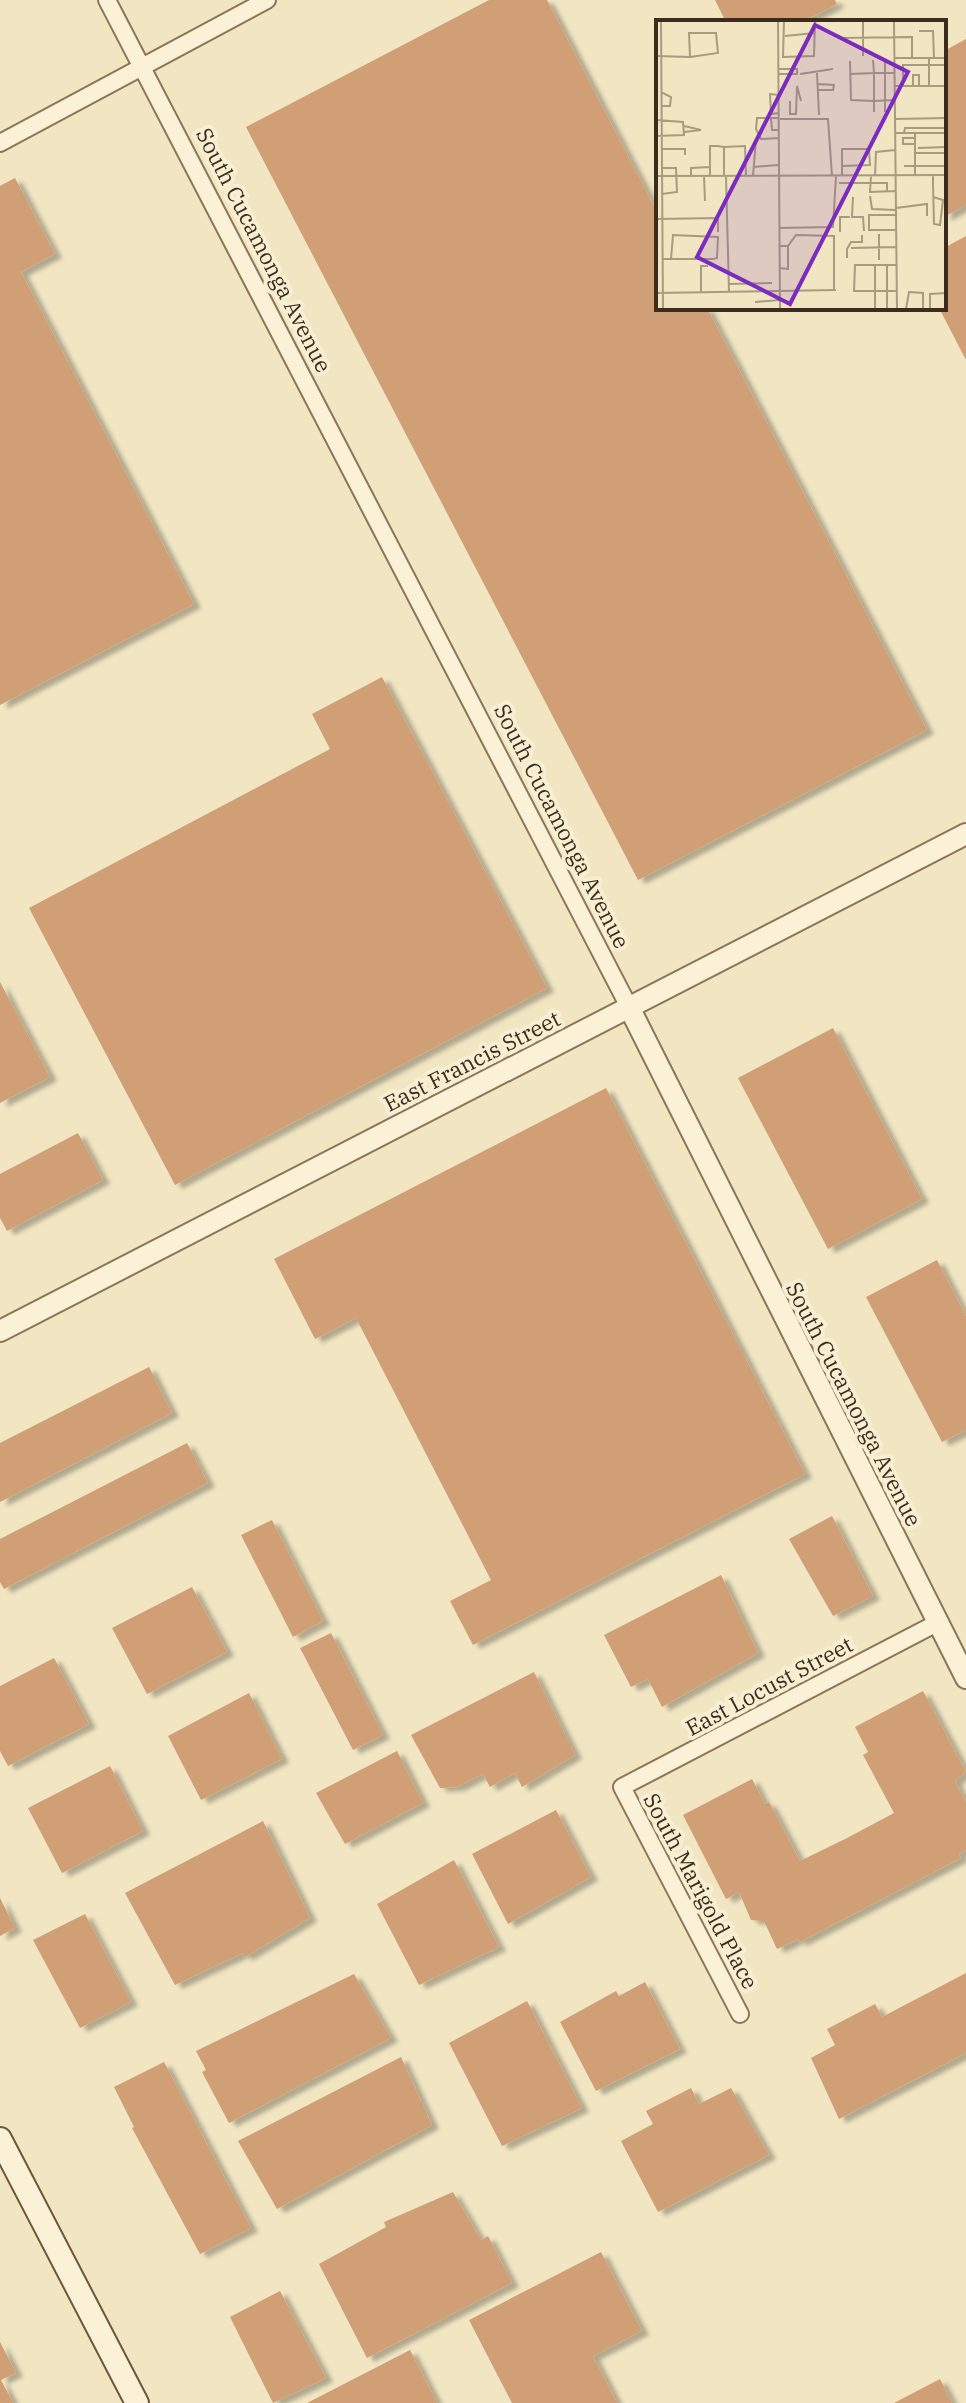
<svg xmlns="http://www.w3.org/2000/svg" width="966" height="2403" viewBox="0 0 966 2403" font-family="'IBM Plex Serif',serif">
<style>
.building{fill:#d19f75;filter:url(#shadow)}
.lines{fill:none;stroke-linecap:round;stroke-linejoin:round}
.minor-casing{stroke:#8c7558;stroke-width:20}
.tertiary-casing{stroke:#8c7558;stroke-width:24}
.secondary-casing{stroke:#6e563b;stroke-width:26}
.minor{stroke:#fbf1d6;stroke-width:16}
.tertiary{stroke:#fbf1d6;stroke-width:20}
.secondary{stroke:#fbf1d6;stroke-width:22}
.labels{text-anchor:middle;stroke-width:8;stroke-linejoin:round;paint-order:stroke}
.street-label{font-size:22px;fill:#3b2c1d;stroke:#f8eed2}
.inset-road{fill:none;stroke:#a89b80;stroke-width:2}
.view{fill:#7b2cbf;fill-opacity:0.15;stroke:#7b2cbf;stroke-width:4}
.inset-edge{fill:none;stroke:#3b2c1d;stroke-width:4}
</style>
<defs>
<filter id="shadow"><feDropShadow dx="7" dy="4" stdDeviation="2" flood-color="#0004"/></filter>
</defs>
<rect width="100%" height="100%" fill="#f1e5c2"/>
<path class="building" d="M489,0H547L658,214V308H707L927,730L638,880L246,127Z
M715,0H835L837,4L802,22H726Z
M966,39V205L944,217V51Z
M15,178L55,254L21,272L194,604L0,705V186Z
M966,236V360L939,308H944V248Z
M382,677L547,988L175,1185L29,908L330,749L312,714Z
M0,982L50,1077L0,1103Z
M833,1028L922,1199L828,1249L738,1078Z
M606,1088L805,1474L473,1645L450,1601L491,1580L356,1318L315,1339L274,1259Z
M78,1133L103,1180L7,1231L0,1218V1174Z
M937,1260L966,1316V1430L942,1442L866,1297Z
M149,1367L172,1413L0,1502V1443Z
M187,1443L208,1483L4,1589L0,1582V1539Z
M832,1516L873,1596L833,1616L789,1539Z
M272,1520L323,1621L293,1637L241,1535Z
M721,1575L758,1653L662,1707L648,1679L631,1687L604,1635Z
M192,1587L227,1652L147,1694L112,1628Z
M331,1633L383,1735L353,1750L300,1648Z
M54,1658L89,1724L8,1766L0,1751V1686Z
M534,1672L575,1755L522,1787L515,1773L490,1787L483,1774L457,1787L440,1788L411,1735Z
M923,1691L966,1772L955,1781L966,1802V1850L959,1854L961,1858L800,1942L798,1939L777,1949L764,1921L751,1920L739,1892L726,1899L683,1815L752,1779L765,1804L769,1802L800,1861L847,1838L894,1813L863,1755L868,1752L855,1727Z
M249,1693L282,1759L201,1800L168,1736Z
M397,1751L423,1803L345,1844L316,1793Z
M110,1766L143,1831L62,1873L28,1808Z
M556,1810L591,1877L508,1924L472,1854Z
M263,1821L310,1918L245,1957L243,1953L175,1985L125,1893Z
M454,1860L499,1947L419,1985L377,1904Z
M0,1898L15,1928L0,1936Z
M85,1914L131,2002L80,2028L33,1940Z
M966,1973V2053L839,2119L811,2058L835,2045L827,2029L875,2004L882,2017Z
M354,1974L391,2038L229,2123L202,2072L206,2070L196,2051Z
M645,1982L680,2049L596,2091L560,2022L616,1991L619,1996Z
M527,2001L582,2108L502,2146L449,2043Z
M401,2057L432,2125L277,2209L238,2141Z
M164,2062L251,2228L200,2254L132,2128L134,2127L114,2087Z
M691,2088L699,2104L731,2088L769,2155L658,2212L621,2141L653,2124L646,2111Z
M453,2192L481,2240L488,2236L512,2283L367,2358L319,2264L386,2227L384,2222Z
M601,2252L642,2331L593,2356L617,2403H512L469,2320Z
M280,2291L326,2378L273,2403L230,2317Z
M0,2342L16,2373L1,2380L13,2403H0Z
M410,2350L437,2403H307Z
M940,2379L952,2403H894Z"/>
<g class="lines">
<defs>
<path id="minor" d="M107,0L629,1007
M0,143L267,0
M740,2014L622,1787L937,1623"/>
<path id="tertiary" d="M629,1007L966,1678
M0,1331L966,834"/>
<path id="secondary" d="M0,2139L137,2403"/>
</defs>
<use href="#minor" class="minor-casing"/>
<use href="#tertiary" class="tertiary-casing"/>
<use href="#secondary" class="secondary-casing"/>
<use href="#minor" class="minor"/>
<use href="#tertiary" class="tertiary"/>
<use href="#secondary" class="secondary"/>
</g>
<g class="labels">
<g class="street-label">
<text transform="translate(264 250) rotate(63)" y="8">South Cucamonga Avenue</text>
<text transform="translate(562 826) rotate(63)" y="8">South Cucamonga Avenue</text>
<text transform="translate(472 1061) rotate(-27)" y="8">East Francis Street</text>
<text transform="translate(854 1404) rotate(63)" y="8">South Cucamonga Avenue</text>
<text transform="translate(769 1686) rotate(-28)" y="8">East Locust Street</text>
<text transform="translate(701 1891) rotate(62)" y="8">South Marigold Place</text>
</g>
</g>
<g transform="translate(656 20)">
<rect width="290" height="290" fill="#f1e5c2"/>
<path class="inset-road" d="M5,1L7,289M122,1L124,289M128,1H159L158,36L127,37ZM207,1V36M238,1L241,289M263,11H277L278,38M129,16L159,13M183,18L256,17V38M0,36L34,37L33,13H60L62,33L34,37M239,38H290M273,38V66M229,39V92M194,41L195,80L218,81V92M123,49H141V54H123M161,53L163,95M144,54L177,49M194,54L218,53L217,40M161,64L178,65L177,70H162M239,66H290M247,66V45H290M257,66V55H263V66M5,72L15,77L14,86H6M123,75L114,74L115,94L123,93M238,80L218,81V53H239M134,81V94H140L141,66L145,81M115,98H101L100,109L105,119L123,118M124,99H172L176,156M239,99L290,98M0,100L27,102L28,115L0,116M28,106L45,110L28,112M122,110H116L115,98H123M240,113H290M248,113L249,108H290M259,114V155M259,118H247V124H259M68,127L89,126L90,156M262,128L290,127M6,129H29V135M259,133H290M248,146H290M97,147L122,145M35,155V148L54,147M277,155V164L278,204L284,205L287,180L277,177M0,156L290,155M48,156L49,181M54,156V126H62L68,127V156M70,156L73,272M97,156L100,119M186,156V129H213L214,145L186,146M215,156L214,172L239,171M219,156L220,132L239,130M183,163H231V172M6,174L21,172L20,148H6M214,176L216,189L240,190M197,177L196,197H207L208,211M240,188L271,184V196M239,195H213V210H240M0,199L62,198V212M123,208L177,207L180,156M184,212V197H194M223,214V240M123,226H132V249L123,248M132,226L140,215L178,216V270M195,228L240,227M191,238V229L195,222H206V215M7,239H57L61,238L62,217L17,215L15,239M219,244V289M240,245H199L198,271H240M72,264L116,263M45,272V246H52M0,273L180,270M99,282L123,280M231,289V244M250,289L253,272L267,273V289M274,289V274L290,273"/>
<path class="view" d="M159,5L252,52L134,284L41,237Z"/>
<rect width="290" height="290" class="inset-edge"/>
</g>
</svg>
